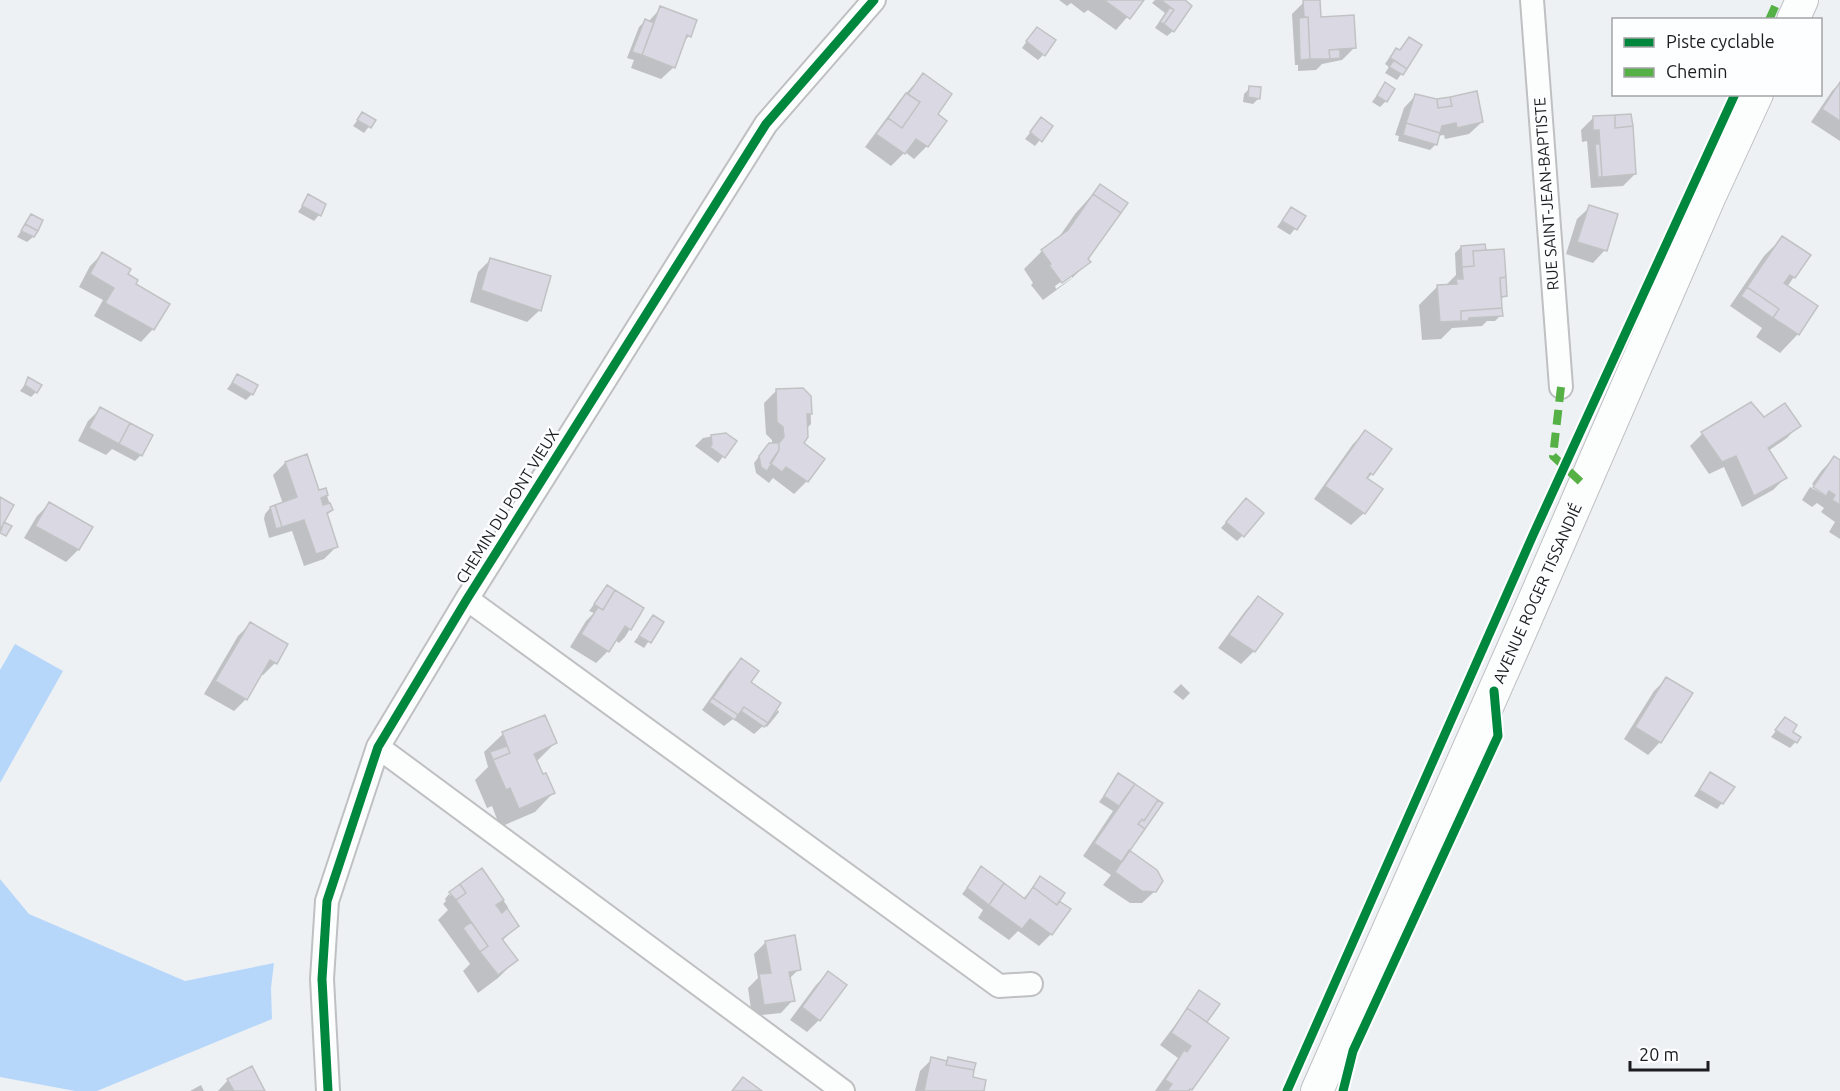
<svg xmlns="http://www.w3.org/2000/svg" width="1840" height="1091" viewBox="0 0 1840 1091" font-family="Ubuntu,sans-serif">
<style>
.forest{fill:#b7d7fa}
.shadow{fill:#0003;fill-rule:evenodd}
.building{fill:#dad9e3;stroke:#c1c2c4;stroke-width:1.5}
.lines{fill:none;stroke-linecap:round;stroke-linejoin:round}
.minor-casing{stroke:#bec0c2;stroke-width:26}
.secondary-casing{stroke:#bec0c2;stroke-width:34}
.minor{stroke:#fcfdfd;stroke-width:22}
.secondary{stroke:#fcfdfd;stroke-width:32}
.quiet{stroke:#55b145;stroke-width:8;stroke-dasharray:15 8;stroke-linecap:butt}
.cycleway-casing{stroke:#fdfeff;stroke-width:13}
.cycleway{stroke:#00873e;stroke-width:9}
.labels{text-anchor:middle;stroke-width:5;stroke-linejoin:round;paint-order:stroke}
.street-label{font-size:16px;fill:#1b1d1f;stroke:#fdfeff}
</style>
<rect width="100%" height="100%" fill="#eef1f4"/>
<path class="forest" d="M15,644L63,671L0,783V670Z
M0,879L29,914L185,981L274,963L271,988L272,1019L97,1091H75L0,1077Z"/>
<path class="shadow" d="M1059,0H1142L1116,30L1088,10L1084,13L1071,3L1067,6Z
M1155,0H1182L1173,31L1167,36L1155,28L1165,13L1152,3Z
M1304,2L1319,18L1354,48L1342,60L1322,64L1316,70L1298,71V65H1295L1292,14Z
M661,8L689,36L683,42L674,67L661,79L631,68L634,60L627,58L639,27L645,21L648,22Z
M1032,34L1043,55L1038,60L1022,48Z
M1409,39L1421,46L1397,80L1385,73L1389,67L1385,64L1391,55L1396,50L1399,51Z
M923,75L936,115L945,121L927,146L914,159L905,152L891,166L865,147L900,100Z
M1840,83V141L1811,122L1832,91Z
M1385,84L1386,101L1380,107L1372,102Z
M1250,88L1259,98L1253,104L1243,102L1244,94Z
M1416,95L1482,122L1469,134L1445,139L1444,135L1438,136L1435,145L1430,150L1398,141L1399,136L1395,135L1404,108Z
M362,114L374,120L364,133L353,126Z
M1593,118L1635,174L1623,186L1591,188L1587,141L1582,142L1581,130Z
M1041,119L1051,126L1035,146L1025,139Z
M1100,186L1087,259L1089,262L1070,280L1043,300L1031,285L1033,283L1024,269L1042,251L1057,240L1075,214ZM1072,274V278L1056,289L1055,286Z
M309,196L319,215L314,221L298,212Z
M1590,207L1605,250L1593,263L1566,254L1577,219Z
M1291,208L1304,217L1290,235L1277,227Z
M31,216L41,221L33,237L27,242L17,237Z
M1782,238L1809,255L1787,287L1798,334L1780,353L1756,337L1762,328L1730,306L1764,256Z
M1484,246L1485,252L1505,295L1500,301L1501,315L1495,321H1487L1482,326L1452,328L1441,339L1422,340L1419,305L1438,286H1445L1456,275L1455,253L1461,247Z
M102,254L126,275L134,285L153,329L141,342L94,316L103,300L79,287L90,266Z
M491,259L540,310L527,322L470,302L478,272Z
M237,376L252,394L246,400L227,389Z
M29,379L36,392L31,397L20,391Z
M776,391L810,396L811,424L806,429L801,444L823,459L807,481L794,494L773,478L769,483L756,473L754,463L763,451L772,445V440L766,434L764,403Z
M100,409L141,455L135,461L112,449L106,455L78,441L88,421Z
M1763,419L1799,425L1787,438L1768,451L1785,478L1773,490L1742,507L1724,467L1709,474L1690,446L1702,434Z
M1365,432L1372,474L1367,479L1364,513L1351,525L1314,499L1353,444Z
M725,434L735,441L718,463L695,446L703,438Z
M1834,458L1840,462V539L1829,532L1835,522L1821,512L1824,508L1817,503L1812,507L1802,500L1810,487L1826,496V494L1812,484L1822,470Z
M285,463L318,492L325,490L332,510L326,516L336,547L324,559L304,566L292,531L269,538L264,519L265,514L270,508L283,504L273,475Z
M49,504L90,527L78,550L66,562L24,538L37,516Z
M1240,506L1242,536L1237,541L1221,528Z
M607,587L642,609L625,637L619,643L615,640L608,651L596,663L570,647L586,621L594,613L589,611Z
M1258,598L1281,614L1254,651L1241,664L1218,648L1246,610Z
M653,617L662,622L644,648L634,642Z
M250,624L275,663L263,675L260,674L246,699L234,711L204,694L238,636Z
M741,660L749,682L773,715L778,710L779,712L767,727L764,725L754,734L733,719L724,726L702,710L729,672Z
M1666,679L1660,742L1648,755L1624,739L1654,691Z
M1181,684L1190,693L1183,700L1173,692Z
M544,717L555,743L536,762L553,793L535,812L500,827L492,806L487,808L475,780L488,767L484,752L503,734Z
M1785,719L1791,733L1799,738L1790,748L1771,737Z
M1710,774L1722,803L1717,809L1694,796Z
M1119,775L1161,803L1127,851L1155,891L1142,903H1130L1103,885L1111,875L1083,856L1113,811L1099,802Z
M982,868L1023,899L1041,878L1051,934L1039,946L1018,931L1009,940L978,918L983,910L962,894Z
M482,871L508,907L506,909L517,926L502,941L516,960L498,978L478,993L463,971L470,964L438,920L448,910L443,904L446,901L445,899L449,894L451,896Z
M766,942L799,969L789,979L793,1000L781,1013L752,1016L748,988L758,978L754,954Z
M828,973L819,1020L807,1032L790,1020L816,985Z
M1200,992L1206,1021L1191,1089L1189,1091H1155L1178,1058L1160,1045Z
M948,1058L971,1078L982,1091H915L920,1071L932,1059L945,1062Z
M228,1080L263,1091H218Z
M201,1085L204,1091H190Z"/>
<path class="building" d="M1104,0H1144L1130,19Z
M1161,0H1185L1192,6L1174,32L1164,24L1174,10Z
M1303,0H1320L1321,17L1354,15L1356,48L1329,50L1330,59H1310L1308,17H1304Z
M660,6L697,20L691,37L687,35L675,68L642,55Z
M1170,7L1174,10L1164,24L1160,22Z
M1308,17L1310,59L1300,60L1299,18Z
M645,19L654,23L642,55L632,52Z
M1037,27L1056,40L1045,56L1026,41Z
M1409,37L1422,45L1407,69L1390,58L1396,48L1400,50Z
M1340,49V58L1330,59L1329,50Z
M1394,60L1407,69L1403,75L1389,67Z
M923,73L952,94L938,114L947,121L928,147L916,139L905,154L876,134L888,118L902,128L920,102L908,94Z
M1385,82L1395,89L1387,102L1377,96Z
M1840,82V121L1822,109Z
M1249,86L1261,87L1260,99L1248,97Z
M1477,91L1483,122L1457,128L1456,123L1442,126L1440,133L1406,123L1415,94L1437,99L1438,108L1452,106L1450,97Z
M906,93L920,102L902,128L888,118Z
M1450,97L1452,106L1438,108L1437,99Z
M362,112L376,120L371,128L357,120Z
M1631,114L1633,126L1615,128V115Z
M1615,115V128L1633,126L1636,174L1602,177L1599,130H1593V116Z
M1041,117L1053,126L1042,142L1030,132Z
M1406,123L1440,133L1437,145L1403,135Z
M1595,144H1600L1602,177H1598Z
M1100,184L1128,203L1121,213L1093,194Z
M308,194L326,204L321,216L302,206Z
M1093,194L1121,213L1088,259L1091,262L1062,283L1049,265L1051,264L1041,250L1068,230Z
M1589,205L1618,214L1607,251L1577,242Z
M1291,207L1306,216L1297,230L1282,221Z
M31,214L43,220L38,231L25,224Z
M25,224L38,231L34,237L21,231Z
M1782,236L1811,255L1795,278L1790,275L1784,283L1818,306L1799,335L1773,318L1779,309L1747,287Z
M1485,244L1486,250L1473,251L1474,266L1462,267L1461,246Z
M1504,249L1506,277L1500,278L1502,308L1461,311V321L1440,322L1437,285L1457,284L1456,279H1463L1462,267L1474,266L1473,251Z
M102,252L131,269L128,274L138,280L136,284L170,304L154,330L105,303L114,288L90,274Z
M490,258L551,276L541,311L481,290Z
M1506,277L1507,296L1501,297L1500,278Z
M1747,287L1779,309L1773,318L1741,296Z
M1502,308L1503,316L1469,318L1468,321H1461V311Z
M237,374L258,385L253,395L232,383Z
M28,377L42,385L37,393L25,385Z
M803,388L811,396L812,414H807L808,437L804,443L825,459L808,482L786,467L782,472L770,463L779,450V443L784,437L783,427L777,422L776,389Z
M1751,402L1764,417L1785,403L1801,426L1768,448L1787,478L1754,496L1736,456L1722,462L1701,432Z
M100,407L130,423L119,444L89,428Z
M130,423L153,435L142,456L119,444Z
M1365,430L1392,449L1373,475L1370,473L1367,478L1383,489L1365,514L1325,486Z
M726,433L737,441L725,458L710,447L712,444L711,435Z
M769,443H779V450L767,471L761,467L759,456Z
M307,454L319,490L326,488L328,495L321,498L323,505L330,503L333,510L327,513L338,547L316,554L304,520L282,527L275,505L297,497L285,462Z
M1834,456L1840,460V505L1832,500L1835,495L1829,491L1826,496L1813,487Z
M0,497L14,505L0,530Z
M1246,498L1264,513L1244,537L1226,522Z
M49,502L93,527L79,550L35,526Z
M275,505L282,527L276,529L270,507Z
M4,522L12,526L6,536L0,533Z
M607,585L615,590L603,610L594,604Z
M615,590L644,608L631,630L625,626L609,652L581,634L598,607L603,610Z
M1258,596L1283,614L1255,652L1229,635Z
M653,615L664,622L651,643L639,636Z
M250,622L288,644L277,664L270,660L247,700L215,681Z
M741,658L759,671L751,682L781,703L768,723L744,707L738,715L713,698Z
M1666,677L1693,693L1661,743L1635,727Z
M713,698L738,715L735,720L709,702Z
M744,707L768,723L764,727L741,711Z
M545,715L557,743L534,754L543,774L546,773L555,793L519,809L510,788L506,790L493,760L510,753L502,732Z
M1785,717L1797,725L1793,732L1801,737L1797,743L1775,730Z
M507,746L510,753L493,760L490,752Z
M1710,772L1735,787L1723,804L1699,790Z
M1118,773L1135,784L1119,806L1104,796Z
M1135,784L1158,800L1144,821L1142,819L1138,824L1145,829L1122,862L1094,843Z
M1158,800L1163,803L1145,829L1138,824L1142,819L1144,821Z
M1129,850L1157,870L1163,881L1156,892L1142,891L1115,872Z
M981,866L1004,883L989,905L967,888Z
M482,868L504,900L496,905L502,913L507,908L519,926L502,939L518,960L498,975L480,952L488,946L456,900L466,893L460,884Z
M1040,876L1065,893L1057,905L1033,887Z
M1004,883L1025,899L1033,887L1057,905L1059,901L1071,909L1052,935L1030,919L1022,929L989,905Z
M460,884L466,893L456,900L449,892Z
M471,922L488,946L480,952L463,928Z
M795,935L801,970L789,972L795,1001L764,1005L759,974L771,973L765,941Z
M828,971L847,985L820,1021L802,1007Z
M1199,990L1220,1004L1207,1022L1187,1008Z
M1187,1008L1229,1038L1192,1090L1190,1089L1189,1091H1167L1172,1084L1165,1080L1184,1050L1187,1052L1191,1046L1171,1033Z
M931,1057L947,1061L946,1065L974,1070L973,1077L986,1080L984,1091H924Z
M948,1057L976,1063L974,1070L946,1065Z
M252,1066L265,1091H234L227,1079Z
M743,1077L762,1091H732Z"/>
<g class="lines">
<defs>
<path id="minor" d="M1532,0L1561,387
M467,599L999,986L1031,984
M378,747L843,1091
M328,1091L322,979L327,901L378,747L467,599L766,124L874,0"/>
<path id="secondary" d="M1793,20L1802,0
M1317,1091L1522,628L1709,198L1757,94"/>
</defs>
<use href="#minor" class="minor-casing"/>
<use href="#secondary" class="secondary-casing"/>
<use href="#minor" class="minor"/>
<use href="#secondary" class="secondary"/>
<path class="quiet" d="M1769,20L1778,0
M1561,387L1553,456L1584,485"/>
<defs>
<path id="cycleway" d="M328,1091L322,979L327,901L378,747L467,599L766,124L874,0
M1287,1091L1533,535L1735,94
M1343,1091L1353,1051L1498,736L1494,691"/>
</defs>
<use href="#cycleway" class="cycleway-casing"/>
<use href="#cycleway" class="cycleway"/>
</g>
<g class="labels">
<g class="street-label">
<text transform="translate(1546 194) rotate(-94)" y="6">RUE SAINT-JEAN-BAPTISTE</text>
<text transform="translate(507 506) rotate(-58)" y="6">CHEMIN DU PONT VIEUX</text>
<text transform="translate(1537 593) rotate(-66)" y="6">AVENUE ROGER TISSANDIÉ</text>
</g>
</g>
<rect x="1612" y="18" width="210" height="78" fill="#fdfeff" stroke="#a3a4a5" stroke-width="1.5"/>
<rect x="1624" y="38" width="30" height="9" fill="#00873e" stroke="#a3a4a5" stroke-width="1.5"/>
<text x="1666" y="48" font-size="18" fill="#1b1d1f">Piste cyclable</text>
<rect x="1624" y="68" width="30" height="9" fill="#55b145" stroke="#a3a4a5" stroke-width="1.5"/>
<text x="1666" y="78" font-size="18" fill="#1b1d1f">Chemin</text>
<path d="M1630 1061v9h78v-9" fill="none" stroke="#1b1d1f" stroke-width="3"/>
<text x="1639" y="1061" font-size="18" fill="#1b1d1f" stroke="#fdfeff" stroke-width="4.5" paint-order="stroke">20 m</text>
</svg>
